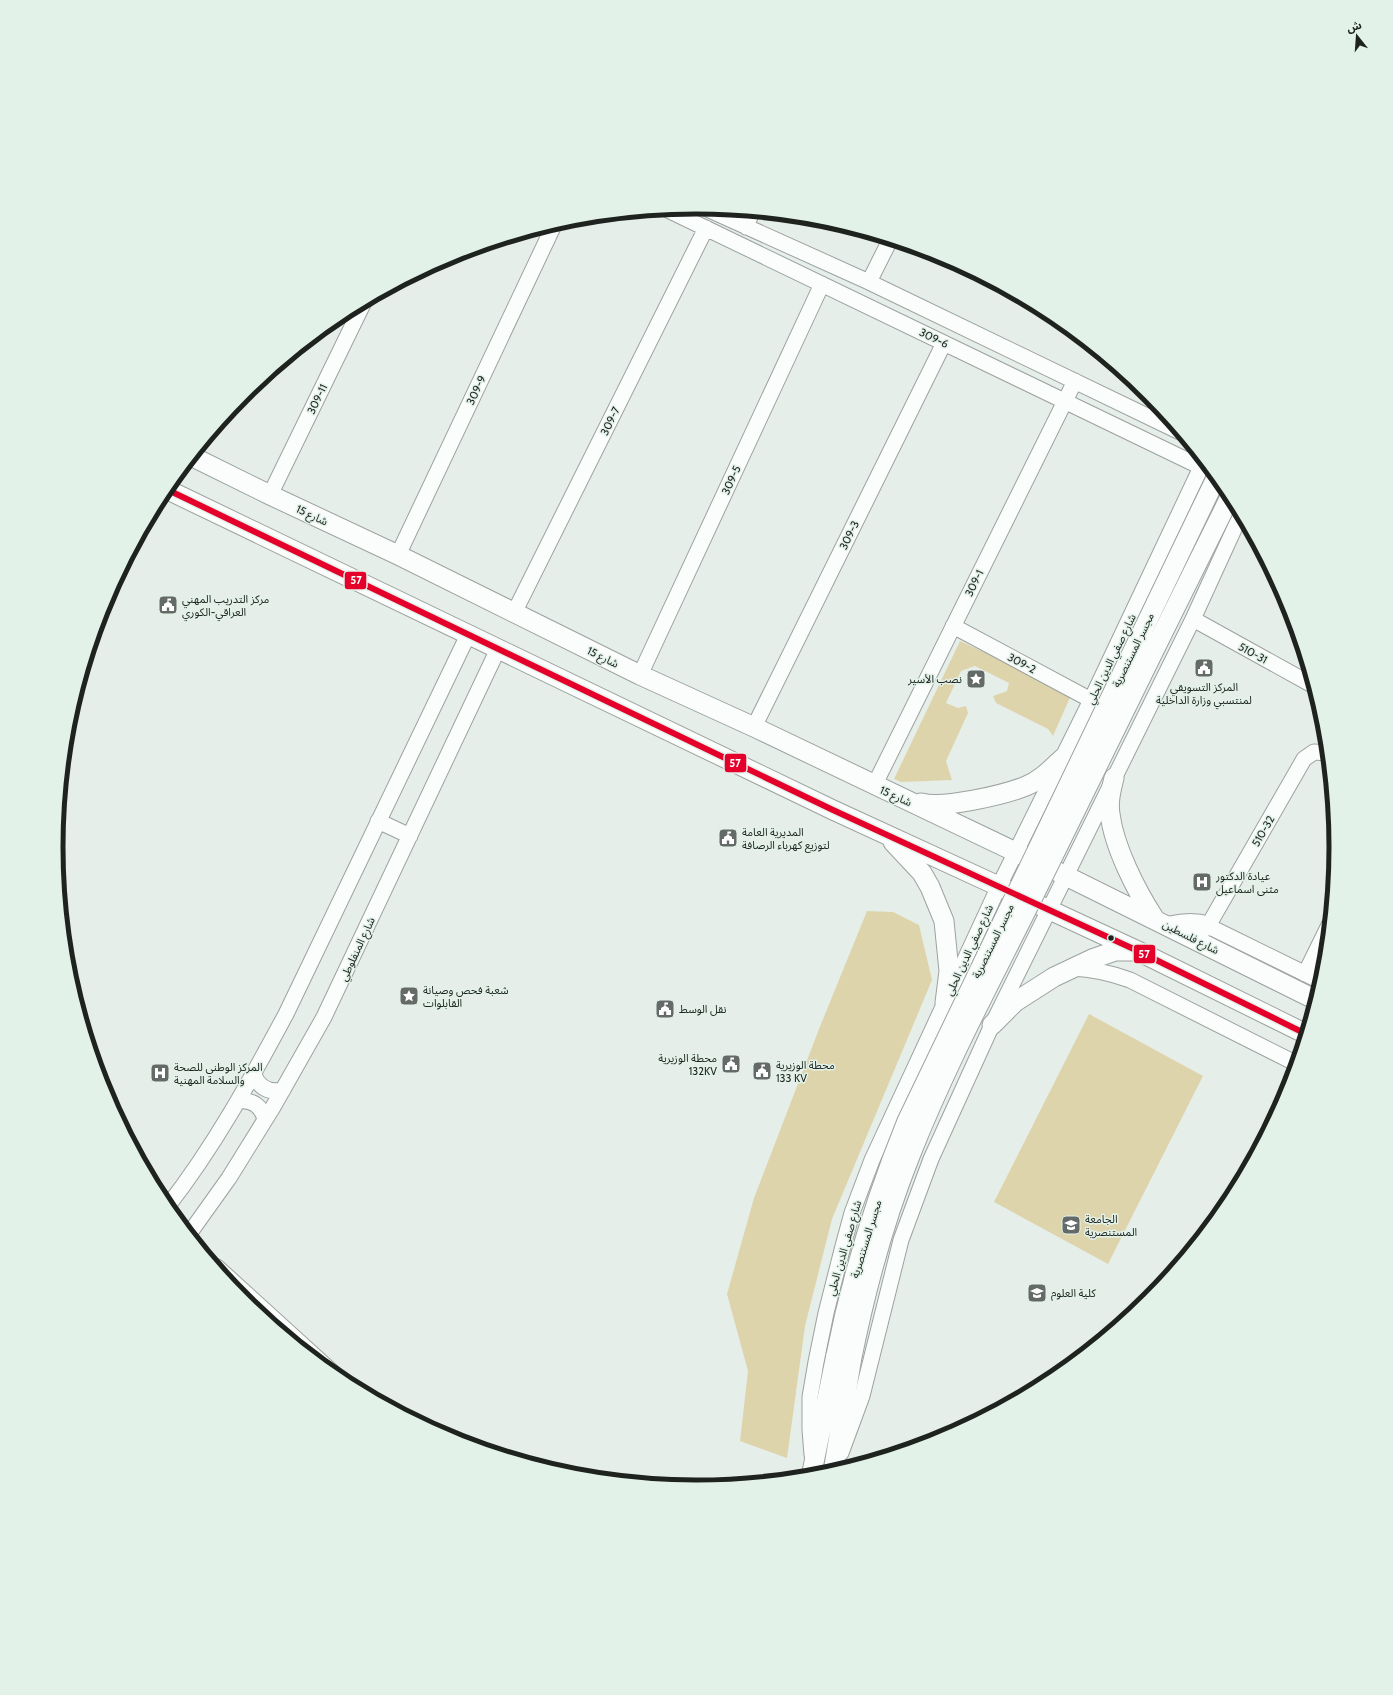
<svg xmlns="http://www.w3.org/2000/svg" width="1393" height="1695" viewBox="0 0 1393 1695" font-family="Cabin,'Noto Sans Arabic',sans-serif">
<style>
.green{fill:#ded4ac}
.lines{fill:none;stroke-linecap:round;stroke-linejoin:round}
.minor-casing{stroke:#9ca29f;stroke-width:17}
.major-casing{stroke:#9ca29f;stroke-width:21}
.minor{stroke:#fbfcfc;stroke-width:15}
.major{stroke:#fbfcfc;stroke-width:19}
.major-bridge-casing{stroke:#9ca29f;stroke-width:21;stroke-linecap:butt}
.major-bridge{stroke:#fbfcfc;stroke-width:19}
.bus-1-casing{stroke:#e3f2e9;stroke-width:9}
.bus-1{stroke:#e4002b;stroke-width:6}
.bus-dot{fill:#1e2320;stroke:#e3f2e9;stroke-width:1.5}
.labels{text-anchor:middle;stroke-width:3;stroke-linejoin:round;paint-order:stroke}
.street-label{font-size:11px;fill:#1e2320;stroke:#e3f2e9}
.poi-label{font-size:11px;fill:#1e2320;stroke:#e3f2e9;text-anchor:start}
.rim{fill:none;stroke:#1e2320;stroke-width:5}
.line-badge{stroke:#e3f2e9;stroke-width:1.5}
.badge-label{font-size:11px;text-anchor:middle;font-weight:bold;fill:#fff}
</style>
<rect width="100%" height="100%" fill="#e6eeea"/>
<path class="green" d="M960,641L1072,693L1053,736L1048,729L996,703L993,696L1007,691L1009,683L975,666L961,671L946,703L958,708L966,706L968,713L946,761L952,780L901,782L894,779Z
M867,911L893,912L919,925L932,980L832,1219L805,1326L787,1458L740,1441L748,1371L727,1294L754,1198L819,1029Z
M1089,1014L1203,1076L1108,1264L994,1202Z"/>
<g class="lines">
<defs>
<path id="minor" d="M705,208L869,282L1180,432
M668,210L1201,467
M746,227L752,212
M869,282L890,240
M270,495L364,302
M398,555L554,225
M514,613L706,228
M1193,619L1314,686
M953,626L1091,700
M640,675L822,284
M754,727L944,343
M874,786L1075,381
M378,821L410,836
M1072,968C1093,969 1111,973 1130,980L1297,1064
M1305,974L1329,925
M1322,982L1208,926L1304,759L1314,752L1328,753
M254,1075C259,1088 269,1093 283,1090
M238,1101C252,1099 262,1106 265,1120
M167,1207C214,1147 250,1081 286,1014L468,635
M189,1234L229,1178L273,1107L324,1017L498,649
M217,1267L339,1378
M841,1453L862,1396L901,1240L931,1159L992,1025L1193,619L1241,514
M812,1455L810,1429V1397L816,1362L826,1313L843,1246L852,1213L872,1160L999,886L1091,700L1204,461"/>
<path id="major" d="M193,457L270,495L398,555L640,675L754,727L1026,857
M166,489L833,810L1009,891
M1114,778C1111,790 1108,802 1110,814C1114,847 1136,890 1154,918
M921,803C943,809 1004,795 1026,786C1041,780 1052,768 1063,758
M893,842L922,873L930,887L944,921L949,971L945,1003
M1056,871L1316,1000
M1039,905L1138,951L1306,1034
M1170,926C1183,923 1195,922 1208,926
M992,1025L1015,1002L1054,977L1092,959L1115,951H1136
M833,1472L852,1357
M811,1477L836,1355"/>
</defs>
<use href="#minor" class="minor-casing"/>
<use href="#major" class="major-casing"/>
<use href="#minor" class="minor"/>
<use href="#major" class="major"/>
<defs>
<path id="major-bridge" d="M836,1355C852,1275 876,1197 907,1121L1217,476
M852,1357C866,1288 884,1221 910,1156C945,1067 991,981 1034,895C1099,762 1165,628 1231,495"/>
</defs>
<use href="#major-bridge" class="major-bridge-casing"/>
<use href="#major-bridge" class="major-bridge"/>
<defs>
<path id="bus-1" d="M166,489L833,810L1138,951L1306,1034"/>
</defs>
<use href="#bus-1" class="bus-1-casing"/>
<use href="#bus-1" class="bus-1"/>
</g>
<defs>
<symbol id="civic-square" viewBox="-11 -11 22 22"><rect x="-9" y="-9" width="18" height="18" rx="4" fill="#646a67" stroke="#e3f2e9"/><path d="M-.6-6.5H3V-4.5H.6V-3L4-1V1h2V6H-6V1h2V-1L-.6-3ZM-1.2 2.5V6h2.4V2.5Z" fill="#fff"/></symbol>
<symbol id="sight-square" viewBox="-11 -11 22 22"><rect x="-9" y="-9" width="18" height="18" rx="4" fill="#646a67" stroke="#e3f2e9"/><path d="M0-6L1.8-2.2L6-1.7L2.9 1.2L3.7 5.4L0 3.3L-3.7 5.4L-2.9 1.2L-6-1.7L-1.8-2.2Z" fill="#fff"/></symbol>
<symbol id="hospital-square" viewBox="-11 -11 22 22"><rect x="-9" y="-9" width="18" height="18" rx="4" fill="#646a67" stroke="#e3f2e9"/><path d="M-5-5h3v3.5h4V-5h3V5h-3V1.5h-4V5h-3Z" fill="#fff"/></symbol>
<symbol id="university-square" viewBox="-11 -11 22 22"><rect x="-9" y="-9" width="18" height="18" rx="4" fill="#646a67" stroke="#e3f2e9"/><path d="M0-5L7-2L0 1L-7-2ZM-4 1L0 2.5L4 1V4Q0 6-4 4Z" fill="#fff"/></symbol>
</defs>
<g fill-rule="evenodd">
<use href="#civic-square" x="157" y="594" width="22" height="22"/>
<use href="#civic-square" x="1193" y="657" width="22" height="22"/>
<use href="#sight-square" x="965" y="668" width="22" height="22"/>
<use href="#civic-square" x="717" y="827" width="22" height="22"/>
<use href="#hospital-square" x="1191" y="871" width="22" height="22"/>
<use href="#sight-square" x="398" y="985" width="22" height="22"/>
<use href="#civic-square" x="654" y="998" width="22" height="22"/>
<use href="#civic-square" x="720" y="1053" width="22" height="22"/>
<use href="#civic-square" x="751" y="1060" width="22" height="22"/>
<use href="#hospital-square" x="149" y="1062" width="22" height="22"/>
<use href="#university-square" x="1060" y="1214" width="22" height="22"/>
<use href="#university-square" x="1026" y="1282" width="22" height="22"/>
</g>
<circle class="bus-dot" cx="1111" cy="938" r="3.5"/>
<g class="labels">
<g class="street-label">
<text transform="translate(934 338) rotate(26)" y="4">309-6</text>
<text transform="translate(476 390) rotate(-65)" y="4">309-9</text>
<text transform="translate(317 399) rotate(-64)" y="4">309-11</text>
<text transform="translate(610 421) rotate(-64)" y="4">309-7</text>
<text transform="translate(731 480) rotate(-65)" y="4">309-5</text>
<text transform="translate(312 515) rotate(25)" y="4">شارع 15</text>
<text transform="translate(849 535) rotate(-64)" y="4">309-3</text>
<text transform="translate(974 583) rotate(-64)" y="4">309-1</text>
<text transform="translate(1133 650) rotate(-64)" y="4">مجسر المستنصرية</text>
<text transform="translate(1253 653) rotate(29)" y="4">510-31</text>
<text transform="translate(603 657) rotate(26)" y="4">شارع 15</text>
<text transform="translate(1111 659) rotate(-64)" y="4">شارع صفي الدين الحلي</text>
<text transform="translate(1022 663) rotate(28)" y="4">309-2</text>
<text transform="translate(896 796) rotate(24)" y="4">شارع 15</text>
<text transform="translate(1263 831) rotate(-60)" y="4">510-32</text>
<text transform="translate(1191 937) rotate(27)" y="4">شارع فلسطين</text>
<text transform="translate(993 941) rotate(-64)" y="4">مجسر المستنصرية</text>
<text transform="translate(357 949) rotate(-65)" y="4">شارع المنفلوطي</text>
<text transform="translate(969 950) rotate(-65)" y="4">شارع صفي الدين الحلي</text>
<text transform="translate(866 1239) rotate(-73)" y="4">مجسر المستنصرية</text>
<text transform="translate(844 1248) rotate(-74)" y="4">شارع صفي الدين الحلي</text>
</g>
<g class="poi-label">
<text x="182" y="603">مركز التدريب المهني<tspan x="182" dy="13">العراقي-الكوري</tspan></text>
<text x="962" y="683" text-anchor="end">نصب الأسير</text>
<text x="1204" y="691" text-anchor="middle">المركز التسويقي<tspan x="1204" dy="13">لمنتسبي وزارة الداخلية</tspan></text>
<text x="742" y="836">المديرية العامة<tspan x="742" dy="13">لتوزيع كهرباء الرصافة</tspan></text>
<text x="1216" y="880">عيادة الدكتور<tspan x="1216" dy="13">مثنى اسماعيل</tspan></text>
<text x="423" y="994">شعبة فحص وصيانة<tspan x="423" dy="13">القابلوات</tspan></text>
<text x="679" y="1013">نقل الوسط</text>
<text x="717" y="1062" text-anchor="end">محطة الوزيرية<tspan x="717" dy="13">132KV</tspan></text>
<text x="776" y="1069">محطة الوزيرية<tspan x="776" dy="13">133 KV</tspan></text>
<text x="174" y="1071">المركز الوطني للصحة<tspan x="174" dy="13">والسلامة المهنية</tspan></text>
<text x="1085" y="1223">الجامعة<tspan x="1085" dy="13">المستنصرية</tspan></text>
<text x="1051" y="1297">كلية العلوم</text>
</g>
</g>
<path d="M0 0H1393V1695H0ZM63 847a633 633 0 1 1 1266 0a633 633 0 1 1-1266 0Z" fill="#e3f2e9" fill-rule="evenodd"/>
<path class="rim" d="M63 847a633 633 0 1 1 1266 0a633 633 0 1 1-1266 0Z"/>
<g class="line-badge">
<rect x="344" y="571" width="23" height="19" rx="4" fill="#e4002b"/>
<rect x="724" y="753" width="23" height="20" rx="4" fill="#e4002b"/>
<rect x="1133" y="944" width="23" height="20" rx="4" fill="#e4002b"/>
</g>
<g class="badge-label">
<text x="356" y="584">57</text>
<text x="735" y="767">57</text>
<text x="1144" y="958">57</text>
</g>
<g transform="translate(1357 36) rotate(343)" stroke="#e3f2e9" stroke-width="3" paint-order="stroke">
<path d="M0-3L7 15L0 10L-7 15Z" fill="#1e2320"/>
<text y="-6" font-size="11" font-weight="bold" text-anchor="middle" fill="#1e2320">ش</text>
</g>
</svg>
